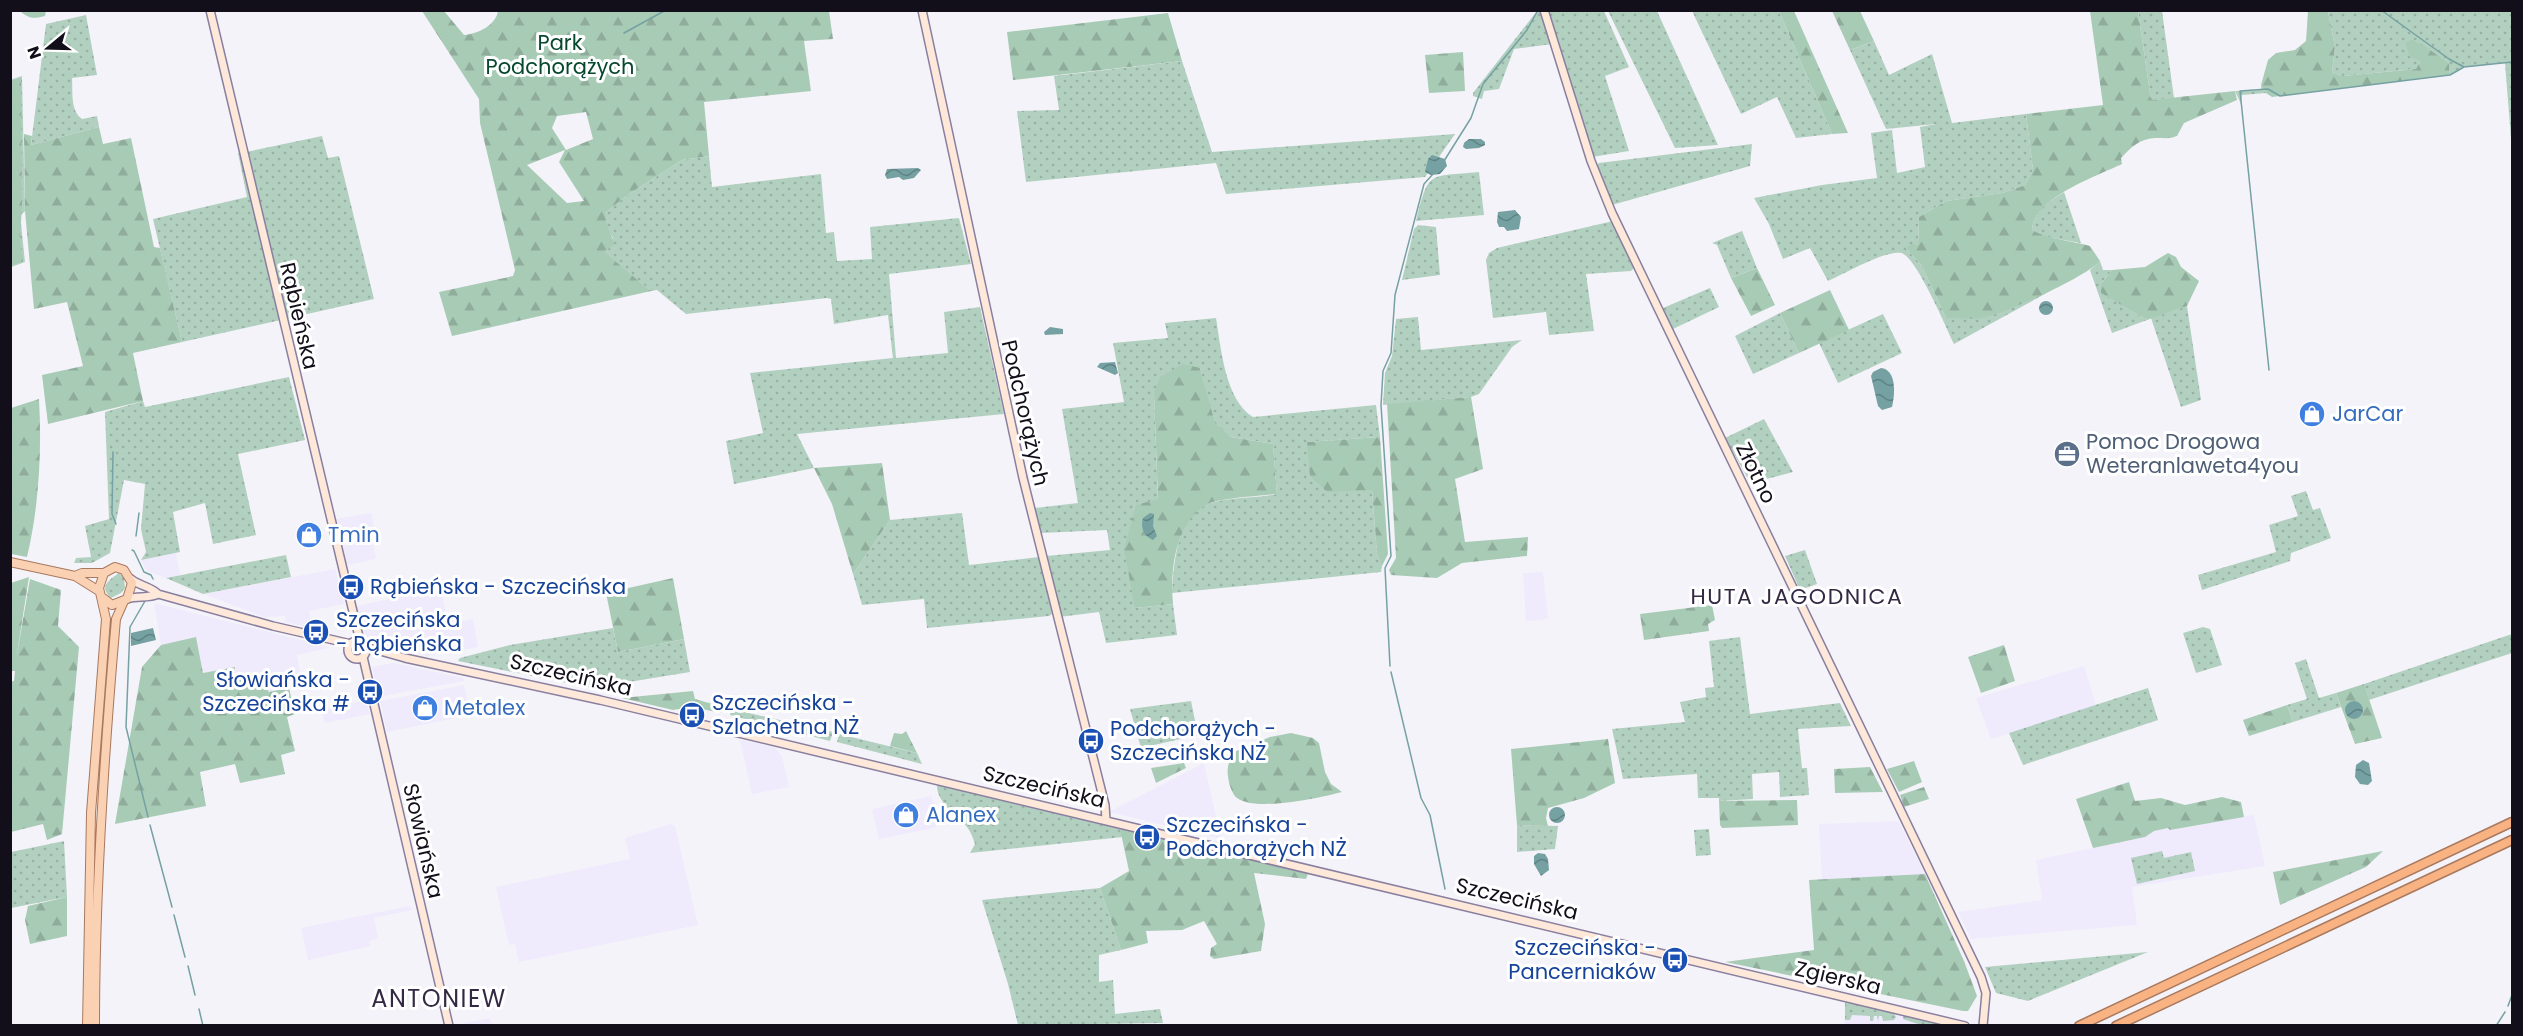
<svg xmlns="http://www.w3.org/2000/svg" width="2523" height="1036" viewBox="0 0 2523 1036" font-family="Poppins,sans-serif">
<style>
.built{fill:#efeafc}
.grass{fill:url(#grass-dots)}
.forest{fill:url(#forest-firs);fill-rule:evenodd}
.water{fill:url(#water-waves)}
.lines{fill:none;stroke-linecap:round;stroke-linejoin:round}
.stream{stroke:#75a1a2;stroke-width:1.5}
.secondary-casing{stroke:#897f9f;stroke-width:10}
.primary-casing{stroke:#a8795e;stroke-width:10}
.highway-casing{stroke:#a8795e;stroke-width:11}
.secondary{stroke:#fde8da;stroke-width:7}
.primary{stroke:#fbd1b4;stroke-width:8}
.highway{stroke:#f9b282;stroke-width:8}
.labels{text-anchor:middle;stroke-width:6;stroke-linejoin:round;paint-order:stroke}
.park-label{font-size:21px;fill:#07492e;stroke:#fff}
.street-label{font-size:21px;fill:#120e1a;stroke:#fff}
.shop-label{font-size:21px;fill:#366cbe;stroke:#fff;text-anchor:start}
.service-label{font-size:21px;fill:#4e5e75;stroke:#fff;text-anchor:start}
.transit-label{font-size:21px;fill:#164399;stroke:#fff;text-anchor:start}
.neighbourhood-label{font-size:22px;letter-spacing:1.5px;fill:#332944;stroke:#fff}
.quarter-label{font-size:24px;letter-spacing:1.5px;fill:#332944;stroke:#fff}
</style>
<defs>
<pattern id="grass-dots" width="8" height="8" patternUnits="userSpaceOnUse" patternTransform="scale(1.5)"><rect width="8" height="8" fill="#b2d0bf"/><path d="M2 2h.1M6 6h.1" fill="none" stroke="#98b1a4" stroke-width="1.8" stroke-linecap="round"/></pattern>
<pattern id="forest-firs" width="22" height="20" patternUnits="userSpaceOnUse" patternTransform="scale(1.5)"><rect width="22" height="20" fill="#a8cbb6"/><path d="M5 1l3.5 6h-7zM16 11l3.5 6h-7z" fill="#90ad9c"/></pattern>
<pattern id="water-waves" width="16" height="10" patternUnits="userSpaceOnUse" patternTransform="scale(1.5)"><rect width="16" height="10" fill="#75a1a2"/><path d="M0 5q4-4 8 0t8 0" fill="none" stroke="#5f8283"/></pattern>
</defs>
<rect width="100%" height="100%" fill="#f5f3fa"/>
<path class="built" d="M371,513L376,534L342,541L336,519Z
M372,540L376,559L347,565L343,546Z
M176,553L180,575L166,578L147,571L141,560Z
M335,569L344,604L309,611L312,628L285,622V616L264,617L204,594Z
M1543,572L1548,619L1526,621L1523,573Z
M441,588L448,624L473,619L478,647L427,656L366,641L357,606Z
M154,603L329,647V648L297,655L302,685L267,693L269,685L232,676L235,667L203,673L196,637L161,645Z
M394,663L463,678L464,681L378,697L372,667Z
M2084,666L2096,706L1991,739L1976,698Z
M464,685L470,715L387,732L380,701Z
M366,700L370,714L325,723L321,709Z
M740,740L775,747L782,757L789,787L752,794Z
M1204,763L1221,839L1109,812Z
M931,796L942,820L934,828L879,839L872,809Z
M2254,815L2265,866L2132,887L2137,925L1971,939L1958,912L2042,900L2036,860L2145,837L2154,831L2168,828L2171,830Z
M1898,821L1925,874L1822,880L1819,824Z
M671,824L675,826L698,925L519,962L515,944L509,945L496,887L630,859L625,838Z
M410,906L412,910L374,918L378,938L369,941L371,946L308,960L301,928Z
M1846,1003L1909,1018L1935,1026H1844Z
M490,1018L492,1025H460V1024Z"/>
<path class="grass" d="M1537,11H1541L1552,44L1514,49L1499,89L1484,91L1482,99L1473,96V93Z
M1546,11H1604L1629,67L1605,76L1629,151L1592,157Z
M1608,11H1657L1718,145L1675,148Z
M1692,11H1779L1832,134L1796,138L1777,97L1741,114Z
M2138,11H2162L2174,98L2151,100Z
M2328,11H2512V151L2505,63L2464,67L2450,75L2449,64L2420,61L2416,69L2342,76L2332,72L2335,47Z
M86,15L97,75L72,78C73,91 70,111 82,119L97,116L99,127L31,145L46,24Z
M1874,41L1889,75L1932,54L1952,123L2026,114L2033,170L2025,185L2002,193L1946,201L1919,217L1918,245L1906,248L1922,266L1946,318L1988,317L2054,289L1954,344C1946,327 1916,256 1901,253C1885,250 1844,274 1828,281L1810,248L1783,259L1769,224L1754,198L1822,185L1877,178L1871,133L1892,130L1897,173L1925,167L1920,127L1936,124L1886,129L1850,50Z
M1182,61L1212,152L1455,134L1425,177L1226,194L1216,163L1026,182L1017,111L1059,110L1054,76Z
M22,76L25,211L17,219L21,223L25,262L11,267L10,80Z
M2261,85L2266,93L2242,95L2241,104L2235,91L2261,90Z
M322,136L328,158L339,156L374,299L285,319L246,152Z
M1752,144L1750,166L1612,205L1595,166L1599,163Z
M238,153H241L281,320L182,342L153,219L247,197Z
M709,156L712,187L821,174L826,233L834,232L837,261L872,259L870,227L959,218L971,264L889,274L896,358L948,353L944,312L980,307L1004,414L797,434L814,468L734,484L726,441L763,433L750,373L893,358L888,315L834,324L831,299L827,298L686,314L657,290L651,291C643,284 608,257 605,251L613,238L605,226V213L629,194L682,160Z
M1479,172L1484,215L1416,221C1429,170 1427,177 1479,172Z
M2064,192L2081,243L2046,237L2032,230C2033,211 2050,201 2064,192Z
M1613,221L1635,267L1631,271L1586,274L1594,331L1549,335L1546,312L1493,318L1486,260L1489,253L1497,248Z
M1418,225L1436,227L1440,275L1402,280L1414,229Z
M1742,231L1757,268L1731,278L1717,245L1712,243Z
M2100,261L2103,270H2112L2101,284L2102,293L2147,320L2112,333L2090,270Z
M1710,288L1719,307L1673,329L1663,308Z
M2187,306L2201,400L2181,407L2151,318Z
M1780,313L1799,353L1753,374L1735,336Z
M1883,314L1902,353L1838,383L1819,343Z
M1418,317L1421,350L1522,340L1512,347L1479,394L1471,397L1383,405L1385,373L1392,356L1396,319Z
M1216,318C1221,348 1225,400 1253,417L1376,405L1380,437L1307,442L1372,490L1377,554L1382,566L1381,572L1172,593C1174,563 1176,518 1208,504C1224,497 1258,498 1277,494L1273,444L1231,437L1214,423L1200,368L1154,394L1158,500L1135,608L1173,604L1177,635L1106,643L1099,612L1059,617L1046,556L1110,550L1107,530L1041,533L1035,508L1078,503L1062,409L1124,402L1113,343L1168,338L1165,323Z
M289,377L305,440L238,454L256,535L213,544L205,503L173,512L180,552L141,560L146,552L141,529L145,484L124,480L110,553L92,563H74L76,558L91,557L85,526L109,519L105,412L143,401L145,407Z
M1764,419L1793,472L1755,482L1747,477L1725,438Z
M2306,491L2313,510L2320,508L2331,538L2291,553L2290,561L2202,590L2198,575L2276,552L2269,525L2298,516L2291,496Z
M962,513L969,565L1039,557L1052,614L1049,616L927,628L924,599L862,605L853,574L890,520Z
M1805,550L1817,584L1800,590L1785,556Z
M286,555L291,577L203,594L166,578Z
M119,573L124,578L125,588L121,593L111,598C98,587 109,580 119,573Z
M2203,627L2210,629L2222,665L2196,673L2183,633Z
M613,628L618,652L684,639L690,672L592,688L458,661L460,658L510,645Z
M2512,634V653L2369,700L2364,684Z
M1740,637L1750,714L1840,703L1851,726L1798,729L1802,768H1807L1809,795L1780,797L1779,772L1752,774L1753,799L1719,801V798H1698L1697,774L1623,779L1612,729L1685,722L1680,702L1706,697L1705,688L1714,687L1709,641Z
M2306,659L2319,698L2336,693L2341,707L2293,722L2287,705L2307,699L2295,663Z
M2148,688L2158,720L2023,765L2009,733Z
M1191,701L1198,735L1141,748L1130,709Z
M731,709L833,732L830,741L730,715Z
M839,734L917,753L922,764L837,742Z
M937,785L1120,829L1123,837L970,853L975,844C973,838 971,832 967,827C956,813 937,804 937,785Z
M1517,825L1558,826L1555,849L1517,852Z
M1709,829L1711,855L1696,856L1694,830Z
M64,841L67,897L11,908V852Z
M2162,851L2164,858L2191,852L2195,871L2137,884L2131,858Z
M1100,888L1121,950L1099,955V982L1113,980L1115,1014L1160,1009L1163,1023L1018,1025L1008,984L982,900Z
M2148,952L2028,1001L1996,993L1985,967Z
M1845,1000L1893,1012L1896,1017L1894,1020L1883,1021L1882,1016H1879L1878,1021L1877,1016H1874L1873,1021H1870V1016L1852,1015L1850,1020H1845Z
M1903,1014H1904L1946,1025H1921L1903,1019Z"/>
<path class="forest" d="M20,11H46L45,16C34,19 29,19 20,11Z
M422,11H444L464,35C478,34 496,25 498,11H829L833,39L804,41L811,91L704,102L709,156L682,160L629,194L605,213C605,226 612,233 614,245L605,251C608,256 643,284 651,291L452,336L439,292L513,276L515,270L480,123L479,99ZM586,112L593,139L566,150L552,128L557,116ZM565,150L559,162L584,201L567,203L527,165Z
M1779,11H1794L1848,133L1832,134Z
M1832,11H1860L1874,41L1850,50Z
M2090,11H2138L2151,100L2235,91L2237,100L2184,123L2177,136C2170,139 2166,138 2158,138C2142,137 2131,147 2121,158L2122,164C2097,176 2033,198 2032,230C2050,240 2070,240 2090,246L2100,261C2086,277 2011,310 1988,317C1975,320 1960,318 1946,318L1922,266L1906,248L1911,244L1918,245L1919,217L1946,201L2002,193L2025,185L2033,170L2026,114L2103,105Z
M2308,11H2328L2335,47L2332,72L2342,76L2416,69L2420,61L2410,57L2405,43L2411,40L2425,46L2449,64L2450,75L2272,97L2266,93L2261,85L2268,60L2276,53L2295,50L2306,41Z
M1168,13L1182,61L1013,80L1007,32Z
M1463,52L1465,91L1429,93L1425,55Z
M21,78L22,207L20,237L23,261L11,265V81Z
M99,127L103,144L131,138L154,247L160,248L182,342L133,353L143,401L48,424L42,375L83,366L67,302L34,309L25,211L24,134L32,136L31,145Z
M2168,253L2176,257L2181,267L2199,281L2187,306L2147,320L2101,293V284L2112,270L2145,267Z
M1757,268L1775,305L1751,316L1731,278Z
M1830,290L1849,330L1799,353L1780,313Z
M1183,364L1200,368L1215,423L1231,437L1273,444L1277,494C1261,496 1220,498 1208,504C1175,521 1170,571 1173,604L1135,608L1124,549L1136,505L1158,499L1154,394L1160,377Z
M1471,397L1483,469L1455,479L1465,542L1528,537L1527,556L1462,563L1437,578L1391,575L1389,570L1396,558L1387,404Z
M39,399C42,451 39,507 27,557L11,554V408Z
M1380,437L1388,554L1382,566L1377,554L1372,490L1327,492L1310,476L1307,442Z
M882,463L890,520L853,574L832,504L814,468Z
M29,577L16,660L30,579L61,590L58,626L79,647L62,834L47,840L43,824L11,832L10,682L14,681L15,671H11V583Z
M673,578L684,639L618,652L606,593Z
M1712,605L1715,620L1708,624L1709,631L1644,640L1640,614Z
M196,637L203,673L235,667L233,676L270,685L268,692L289,688L295,714L287,717L295,751L281,755L285,774L240,783L235,764L200,772L206,806L115,824L142,667L161,645Z
M2004,645L2015,681L1981,693L1968,657Z
M2364,684L2382,738L2355,744L2336,693Z
M693,691L695,699L723,707L721,713L692,707L673,710L622,698Z
M2287,705L2293,722L2249,736L2243,720Z
M906,731L917,753L890,746L894,733L902,734Z
M1291,733L1313,738L1319,743L1325,772L1331,784L1342,792C1319,798 1256,812 1237,798C1233,795 1230,787 1229,782C1226,769 1228,763 1234,752L1270,737Z
M1608,739L1615,783L1584,798L1548,808L1546,818L1548,826L1517,825L1511,749Z
M1914,761L1922,782L1899,792L1887,769Z
M1184,763L1186,768L1156,783L1151,768Z
M1870,767L1883,792L1835,793L1834,769Z
M2129,782L2135,801L2161,798L2185,805L2222,797L2241,802L2244,817L2170,830L2168,828L2154,831L2145,837L2093,848L2076,799Z
M1924,787L1929,799L1904,807L1900,795Z
M1797,800L1798,825L1722,828L1720,825L1719,801Z
M1120,829L1309,871L1306,879L1254,873L1265,924L1261,951L1214,959L1210,956L1211,948L1217,944L1204,921L1182,930L1146,931L1148,943L1121,950L1100,888L1129,871Z
M2383,851L2366,867L2280,905L2273,872Z
M1925,874L1964,961L1977,996L1968,1011H1963L1725,962L1814,950L1809,880Z
M67,897V936L30,944L25,920L28,906Z"/>
<path class="water" d="M1469,139H1481L1485,142V145L1479,148L1466,149L1463,147L1464,143Z
M1432,155L1445,159L1447,166L1440,174L1431,175L1425,172L1428,159Z
M918,168L921,170L914,178L903,180L899,177L887,179L885,175L887,169Z
M1515,210L1521,217L1519,229L1507,231L1504,227H1499L1497,222L1498,212Z
M2039 308a7 7 0 1 1 14 0a7 7 0 1 1-14 0Z
M1050,327L1063,329V334L1045,335L1044,332Z
M1115,362L1118,373L1115,375L1097,367L1100,363Z
M1881,368C1897,370 1895,394 1892,407L1882,410L1878,406L1871,376L1873,372Z
M1150,513L1154,514L1153,526L1157,536L1153,540C1144,536 1140,528 1143,518Z
M153,628L156,640L131,646V633Z
M2345 710a9 9 0 1 1 18 0a9 9 0 1 1-18 0Z
M2363,760L2369,763L2372,781L2368,785L2360,784L2355,777L2356,765Z
M1549 815a8 8 0 1 1 16 0a8 8 0 1 1-16 0Z
M1538,853L1545,854L1548,859L1549,870L1541,876L1534,864V856Z"/>
<g class="lines">
<path class="stream" d="M2381,10L2449,59L2464,67L2512,62
M624,33L666,10
M1444,161L1471,118L1483,84L1527,30L1538,10
M2269,370L2240,91L2268,89L2280,96L2450,75L2464,67
M113,452L112,514L116,524
M136,536L139,513
M132,550L134,551L144,572L151,575L153,579
M145,601L130,627L126,727L148,817
M1390,666L1385,568L1391,556L1381,405L1383,371L1391,353L1395,295L1424,184L1433,174
M1391,672L1421,798L1430,815L1445,889
M150,825L172,907
M174,915L185,957
M188,966L195,995
M2508,1006L2512,995
M199,1009L203,1026
M2496,1026L2505,1012"/>
<defs>
<path id="secondary" d="M210,10L360,641
M922,10L1023,478L1105,805L1106,820
M1544,10L1591,161L1612,213L1981,977L1986,993L1983,1026
M131,579C139,586 150,586 158,594L273,626L351,644
M127,599C137,595 148,599 158,594
M348 650a9 9 0 1 1 18 0a9 9 0 1 1-18 0Z
M366,647L405,658L600,700L1965,1026
M363,657L449,1026"/>
<path id="primary" d="M10,562L75,576L99,591
M75,576L82,573H104
M87,1026L91,813L106,619L99,588L104,573L115,567L124,570L132,583L127,599L112,605L103,598
M95,1026C95,889 104,755 116,619L124,601"/>
<path id="highway" d="M2079,1026L2512,822
M2116,1026L2512,840"/>
</defs>
<use href="#secondary" class="secondary-casing"/>
<use href="#primary" class="primary-casing"/>
<use href="#highway" class="highway-casing"/>
<use href="#secondary" class="secondary"/>
<use href="#primary" class="primary"/>
<use href="#highway" class="highway"/>
</g>
<defs>
<symbol id="shop-disc" viewBox="-11 -11 22 22"><circle r="9.5" fill="#3f7fe0" stroke="#fff"/><path d="M-5-2.5h2.3a2.7 3.5 0 0 1 5.4 0H5L5.5 6h-11ZM-1.5-2.5h3a1.5 2.3 0 0 0-3 0Z" fill="#fff"/></symbol>
<symbol id="office-disc" viewBox="-11 -11 22 22"><circle r="9.5" fill="#5c6f8a" stroke="#fff"/><path d="M-6-3h4V-5.5h4V-3h4V5H-6ZM-1-4.5V-3h2v-1.5ZM-6 0V1H6V0Z" fill="#fff"/></symbol>
<symbol id="bus-disc" viewBox="-11 -11 22 22"><circle r="9.5" fill="#1a4fb4" stroke="#fff"/><path d="M-5-6H5V4H4V6H2V4H-2V6H-4V4H-5ZM-3.5-4V0h7V-4ZM-3.5 1.2v1.5H-2V1.2ZM2 1.2v1.5H3.5V1.2Z" fill="#fff"/></symbol>
</defs>
<g fill-rule="evenodd">
<use href="#shop-disc" x="2297" y="399" width="30" height="30"/>
<use href="#office-disc" x="2052" y="439" width="30" height="30"/>
<use href="#shop-disc" x="294" y="520" width="30" height="30"/>
<use href="#bus-disc" x="336" y="572" width="30" height="30"/>
<use href="#bus-disc" x="301" y="617" width="30" height="30"/>
<use href="#bus-disc" x="355" y="677" width="30" height="30"/>
<use href="#shop-disc" x="410" y="693" width="30" height="30"/>
<use href="#bus-disc" x="677" y="700" width="30" height="30"/>
<use href="#bus-disc" x="1076" y="726" width="30" height="30"/>
<use href="#shop-disc" x="891" y="800" width="30" height="30"/>
<use href="#bus-disc" x="1132" y="822" width="30" height="30"/>
<use href="#bus-disc" x="1660" y="945" width="30" height="30"/>
</g>
<g class="labels">
<g class="park-label">
<text x="560" y="50">Park<tspan x="560" dy="24">Podchorążych</tspan></text>
</g>
<g class="street-label">
<text transform="translate(299 316) rotate(77)" y="7">Rąbieńska</text>
<text transform="translate(1025 413) rotate(77)" y="7">Podchorążych</text>
<text transform="translate(1756 473) rotate(64)" y="7">Złotno</text>
<text transform="translate(571 675) rotate(13)" y="7">Szczecińska</text>
<text transform="translate(1044 787) rotate(13)" y="7">Szczecińska</text>
<text transform="translate(423 841) rotate(77)" y="7">Słowiańska</text>
<text transform="translate(1517 899) rotate(13)" y="7">Szczecińska</text>
<text transform="translate(1838 978) rotate(13)" y="7">Zgierska</text>
</g>
<g class="shop-label">
<text x="2332" y="421">JarCar</text>
<text x="328" y="542">Tmin</text>
<text x="444" y="715">Metalex</text>
<text x="926" y="822">Alanex</text>
</g>
<g class="service-label">
<text x="2086" y="449">Pomoc Drogowa<tspan x="2086" dy="24">Weteranlaweta4you</tspan></text>
</g>
<g class="transit-label">
<text x="370" y="594">Rąbieńska - Szczecińska</text>
<text x="336" y="627">Szczecińska<tspan x="336" dy="24">- Rąbieńska</tspan></text>
<text x="350" y="687" text-anchor="end">Słowiańska -<tspan x="350" dy="24">Szczecińska #</tspan></text>
<text x="712" y="710">Szczecińska -<tspan x="712" dy="24">Szlachetna NŻ</tspan></text>
<text x="1110" y="736">Podchorążych -<tspan x="1110" dy="24">Szczecińska NŻ</tspan></text>
<text x="1166" y="832">Szczecińska -<tspan x="1166" dy="24">Podchorążych NŻ</tspan></text>
<text x="1656" y="955" text-anchor="end">Szczecińska -<tspan x="1656" dy="24">Pancerniaków</tspan></text>
</g>
<g class="neighbourhood-label">
<text x="1797" y="604">HUTA JAGODNICA</text>
</g>
<g class="quarter-label">
<text x="439" y="1007">ANTONIEW</text>
</g>
</g>
<rect width="2523" height="1036" fill="none" stroke="#120e1a" stroke-width="24"/>
<g transform="translate(48 48) rotate(251)" stroke="#ffffff" stroke-width="4.5" paint-order="stroke">
<path d="M0-4.5L10 22L0 15L-10 22Z" fill="#120e1a"/>
<text y="-9" font-size="16" font-weight="bold" text-anchor="middle" fill="#120e1a">N</text>
</g>
</svg>
